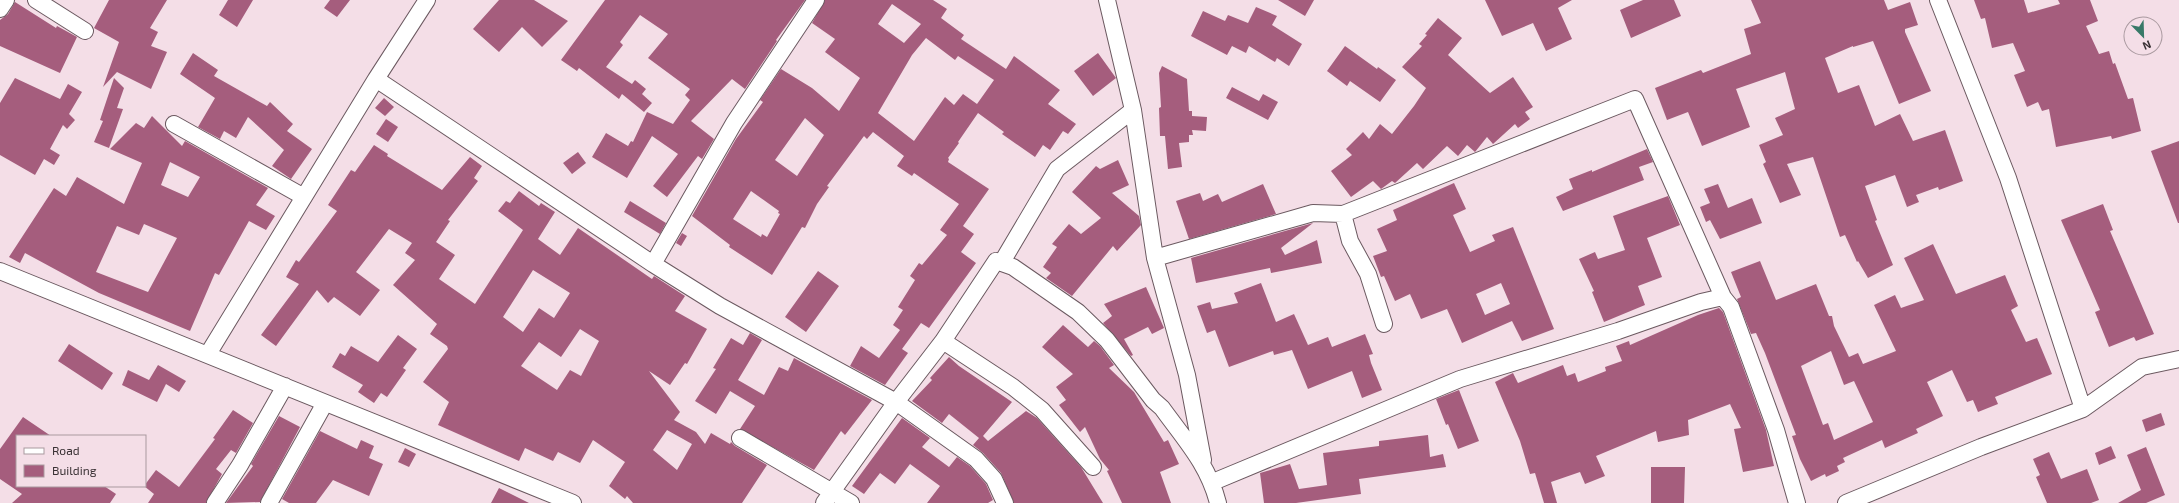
<svg xmlns="http://www.w3.org/2000/svg" width="2179" height="503" viewBox="0 0 2179 503" font-family="'Exo 2',sans-serif">
<style>
.building{fill:#a55d7d;fill-rule:evenodd}
.lines{fill:none;stroke-linecap:round;stroke-linejoin:round}
.minor-casing{stroke:#6b5960;stroke-width:18}
.minor{stroke:#fff;stroke-width:16}
</style>
<rect width="100%" height="100%" fill="#f4dee7"/>
<path class="building" d="M109,0H167L150,28L158,32L151,46L167,52L151,89L117,72L103,87L119,42L94,28Z
M228,0H253L237,27L219,15Z
M330,0H350L337,17L324,8Z
M499,0H534L568,21L542,47L522,27L499,52L473,29Z
M605,0H805L776,40L777,41L745,89L732,79L691,121L714,139L702,159L698,156L667,197L653,186L678,154L652,136L627,178L592,157L606,133L628,146L631,141L633,142L647,112L673,124L690,100L685,95L690,89L648,58L668,34L640,15L620,42L623,45L606,67L632,84L635,80L646,89L642,94L652,103L644,112L622,94L619,99L579,68L577,71L561,60Z
M825,0H933L947,9L941,18L964,35L961,39L1006,69L1014,56L1060,90L1048,104L1076,124L1068,134L1063,131L1050,150L1043,145L1035,157L1002,134L1004,132L978,113L958,142L959,143L948,158L949,159L948,162L989,189L963,226L974,234L961,252L976,263L929,328L921,323L902,349L908,353L885,385L850,366L861,346L879,358L900,330L893,325L903,310L898,307L915,280L910,276L919,263L922,265L947,235L940,230L959,204L914,173L912,176L897,166L904,156L873,132L867,139L864,136L827,186L829,187L817,204L805,228L802,227L772,275L729,247L730,245L692,216L736,139L763,102L760,100L781,69L812,88L839,111L860,78L825,52L835,39L812,23ZM892,4L921,24L904,43L878,24ZM926,38L955,60L958,56L994,80L977,104L963,94L954,105L945,97L914,141L878,113L912,55ZM805,118L824,135L797,176L775,160ZM751,191L779,211L778,213L780,214L767,237L762,234L761,237L733,219Z
M1278,0H1314L1305,16Z
M1485,0H1572L1558,8L1572,39L1546,51L1533,23L1502,36Z
M1643,0H1674L1681,16L1631,38L1620,10Z
M1751,0H1884L1888,10L1910,2L1918,25L1905,29V32L1931,91L1899,104L1873,41L1853,47V46L1825,58L1838,93L1859,85L1875,126L1900,114L1913,141L1945,130L1963,181L1939,190L1938,187L1916,195L1919,202L1907,207L1895,175L1865,186L1877,220L1875,221L1893,265L1868,278L1858,261L1857,262L1845,235L1840,237L1813,157L1787,164L1801,195L1780,203L1763,164L1766,162L1759,145L1783,135L1775,118L1795,109L1785,72L1736,89L1750,127L1702,146L1688,112L1667,120L1655,88L1701,70L1703,73L1751,54L1744,29L1761,23Z
M1974,0H2024L2028,13L2060,4L2058,0H2090L2098,21L2086,26L2099,54L2109,51L2113,64L2115,63L2128,99L2133,98L2141,131L2112,139L2111,136L2056,147L2049,109L2042,111L2038,102L2027,107L2014,75L2025,71L2013,43L1992,48L1985,18L1981,19Z
M15,2L56,28L57,26L77,37L60,73L0,46V20L8,14Z
M1256,7L1277,16L1272,25L1302,44L1289,66L1277,58L1275,62L1249,46L1246,53L1232,46L1227,55L1191,36L1203,11L1225,21L1228,15L1248,23Z
M1438,18L1462,38L1448,55L1490,93L1513,77L1533,107L1525,112L1530,119L1518,128L1515,124L1493,144L1487,137L1475,152L1467,145L1458,156L1447,146L1423,169L1417,163L1395,183L1392,181L1381,189L1373,181L1351,197L1331,171L1352,155L1346,149L1363,132L1369,139L1380,124L1392,134L1414,106L1426,88L1402,67L1422,46L1419,44L1427,35L1425,34Z
M1345,46L1377,69L1378,67L1396,80L1380,102L1350,81L1347,86L1327,71Z
M193,53L218,70L214,76L267,106L270,102L293,124L287,131L312,149L291,179L272,166L284,150L248,117L236,138L224,131L220,139L198,127L215,98L180,74Z
M1098,53L1116,78L1093,96L1074,71Z
M1162,66L1187,79L1189,111H1192V116L1207,117L1206,131L1192,130L1193,135H1189V142L1179,143L1182,167L1168,169L1165,136H1160L1159,108L1161,107L1159,73Z
M15,78L60,99L68,84L82,92L69,114L75,120L67,129L63,125L50,149L60,155L54,165L44,159L35,175L0,155V103Z
M114,78L124,88L117,108L123,109L109,148L94,142L103,121L100,120Z
M1232,87L1259,101L1263,94L1278,102L1268,120L1226,98Z
M384,98L394,107L385,116L375,108Z
M152,116L182,146L185,141L268,188L256,205L275,216L266,230L249,221L219,275L215,273L190,331L99,293L25,253L20,263L9,257L54,188L66,196L77,177L124,204L142,163L110,149L136,123L144,128ZM170,162L200,177L188,197L161,185ZM144,224L177,238L148,292L96,272L117,226L139,235Z
M386,119L398,127L388,142L376,134Z
M2179,141V223H2178L2151,151Z
M374,145L388,154L387,156L442,190L470,157L482,166L474,178L478,181L448,220L450,221L436,242L455,255L439,279L475,304L523,230L498,211L506,201L510,203L519,191L539,206L541,203L555,212L538,239L560,255L578,228L652,279L654,276L685,296L675,311L707,329L687,364L685,363L670,385L649,371L680,412L674,420L696,432L705,444L711,433L730,444L731,442L735,446L767,465L742,503H633L627,496L625,499L609,486L625,462L593,440L580,463L558,452L553,461L525,448L519,461L438,425L449,402L423,382L448,349L447,346L430,334L437,324L393,285L415,260L405,253L412,243L389,229L356,272L380,290L360,316L334,297L328,303L317,290L276,346L261,335L299,284L286,277L296,260L299,262L337,211L328,205L351,170L355,172ZM533,270L570,293L554,318L539,308L523,332L503,317ZM580,329L599,341L581,376L570,370L557,390L521,366L539,342L561,357ZM667,430L692,444L677,470L653,450Z
M1647,149L1653,162L1639,167L1644,180L1563,211L1556,197L1573,189L1569,179L1592,170V172Z
M578,152L586,163L572,174L563,163Z
M1118,160L1129,185L1112,193L1139,216L1141,225L1117,251L1113,246L1072,296L1046,278L1051,273L1043,267L1057,247L1052,244L1069,224L1081,234L1101,218L1072,192L1096,166L1100,169Z
M1454,183L1466,209L1453,215L1470,252L1495,241L1492,235L1513,227L1554,329L1522,341L1512,321L1462,343L1447,309L1421,319L1410,294L1395,301L1384,276L1381,277L1373,256L1387,251L1377,229L1397,220L1393,210ZM1501,283L1510,304L1485,315L1476,294Z
M1263,184L1276,214L1189,239L1176,201L1200,193L1203,201L1218,194L1222,202Z
M1718,184L1728,208L1752,198L1762,223L1720,239L1710,220L1706,222L1700,207L1710,203L1704,189Z
M1668,196L1680,225L1647,238L1662,277L1638,286L1645,305L1604,322L1592,292L1594,291L1579,259L1595,252L1598,259L1625,250L1613,216Z
M630,201L666,223L660,234L624,212Z
M2103,204L2113,230L2110,231L2154,334L2136,341L2134,337L2109,347L2095,312L2100,310L2061,220Z
M1313,223L1281,248L1285,255L1317,240L1322,263L1271,273L1270,268L1196,283L1191,258Z
M682,233L687,236L681,246L676,243Z
M1933,244L1956,294L2005,275L2018,306L2011,310L2026,342L2037,338L2052,374L1995,397L1998,404L1978,412L1973,400L1967,402L1952,370L1927,382L1943,416L1916,429L1918,433L1885,448L1882,440L1843,458L1845,462L1837,466L1839,471L1826,477L1825,474L1811,481L1800,459L1792,436L1796,435L1765,353L1756,333L1751,334L1737,299L1741,297L1731,272L1760,261L1776,300L1816,284L1829,316H1832L1834,326L1849,357L1858,353L1863,364L1896,351L1874,305L1895,295L1901,308L1924,300L1904,258ZM1831,351L1844,385L1854,381L1873,422L1834,440L1828,423L1823,425L1801,366Z
M818,271L839,286L806,332L785,317Z
M1261,283L1276,322L1294,314L1308,345L1328,337L1332,347L1365,334L1373,354L1369,355L1371,363L1382,390L1362,398L1352,371L1308,389L1292,350L1274,355L1273,351L1229,367L1215,330L1207,333L1197,306L1210,302L1212,309L1238,303L1234,293Z
M1146,287L1164,328L1152,334L1148,327L1124,339L1133,355L1131,356L1103,323L1112,316L1104,304Z
M1719,308L1723,312L1766,430L1774,466L1743,472L1734,429L1741,428L1730,404L1688,420L1689,435L1658,442L1656,431L1596,456L1605,476L1585,484L1580,472L1551,482L1557,503H1544L1535,473L1530,474L1520,441L1495,382L1513,373L1518,383L1563,365L1567,376L1575,373L1578,382L1606,371L1605,367L1622,361L1616,346L1629,341L1630,345L1698,315Z
M1063,325L1088,347L1094,341L1100,346L1114,365L1109,368L1134,392L1164,442L1168,440L1179,464L1160,472L1171,503H1122L1107,471L1109,470L1100,459L1085,427L1080,432L1059,405L1066,400L1056,387L1073,374L1042,347Z
M750,333L762,340L738,380L764,395L779,367L788,371L794,358L872,400L845,435L841,431L814,470L740,429L755,406L730,391L716,414L695,401L716,369L713,368L731,338L743,345Z
M398,335L417,349L403,368L406,370L387,397L381,393L374,403L358,392L363,385L332,367L340,353L345,356L351,346L378,362Z
M69,344L113,373L102,390L58,361Z
M949,357L959,366L1012,402L983,436L988,441L1026,411L1037,418L1081,467L1103,503H1014L1001,473L983,453L973,445L979,438L949,414L942,423L912,401L932,380L930,378Z
M158,365L186,381L179,392L166,384L157,402L122,385L128,370L149,380Z
M1459,390L1479,441L1458,449L1448,424L1446,425L1436,399Z
M233,410L253,423L236,453L231,450L216,469L222,474L206,503H148L154,494L144,486L156,470L179,487L215,439L213,438Z
M2161,413L2165,425L2146,432L2142,420Z
M279,416L300,427L260,502L226,503L253,466L251,464Z
M23,417L51,436H17V486H104L116,494L110,503H12L22,494L0,479V449Z
M902,418L930,438L922,447L949,467L957,457L970,466L986,484L993,500L988,503H927L940,486L910,464L895,484L880,473L864,494L852,486Z
M320,431L357,449L361,440L374,446L369,458L383,464L369,496L333,480L316,503H289L282,499Z
M1428,435L1430,457L1443,454L1446,467L1359,479L1361,494L1296,503H1264L1260,473L1290,464L1299,489L1327,485L1323,453L1379,446V441Z
M2111,446L2116,458L2099,465L2095,453Z
M2146,447L2165,495L2146,503H2118L2141,490L2127,455Z
M405,448L416,454L409,467L398,462Z
M2049,452L2061,479L2087,469L2099,500L2091,503H2047L2036,477L2040,475L2033,459Z
M1651,467H1685L1684,503H1651Z
M499,488L529,503H491Z"/>
<g class="lines">
<defs>
<path id="minor" d="M36,0L85,31
M1107,0L1133,110L1155,258L1187,375L1203,460
M1938,0L2008,178L2083,409
M0,9L6,0
M376,79L653,264L720,306L896,402L976,459L994,479L1005,503
M174,124L304,197
M1343,214L1350,241L1368,274L1384,324
M1155,258L1313,213L1343,214L1635,99L1723,297L1731,307L1776,430L1797,503
M1002,262L1057,169L1133,110
M653,264L734,123L816,0
M0,271L573,503
M943,341L1013,387L1042,410L1093,467
M208,354L376,79L427,0
M740,438L851,503
M1213,482L1460,379L1618,331L1701,302L1723,297
M215,503L240,465L285,386
M269,503L325,403
M824,503L896,402L943,341L996,261L1013,267L1078,312L1107,340L1153,400L1162,408C1185,440 1208,464 1218,503
M1846,503L1981,447L2083,409L2142,367L2179,359"/>
</defs>
<use href="#minor" class="minor-casing"/>
<use href="#minor" class="minor"/>
</g>
<rect x="16" y="435" width="130" height="52" fill="#f4dee7" stroke="#a9999f"/>
<rect x="24" y="448" width="20" height="6" fill="#ffffff" stroke="#a9999f"/>
<text x="52" y="455" font-size="12" fill="#393134">Road</text>
<rect x="24" y="465" width="20" height="12" fill="#a55d7d" stroke="#a9999f"/>
<text x="52" y="475" font-size="12" fill="#393134">Building</text>
<g transform="translate(2143 36) rotate(157)"><circle r="19" fill="#f4dee7" stroke="#a9999f"/>
<path d="M0-3L7 15L0 10L-7 15Z" fill="#387968"/>
<text y="-6" font-size="11" font-weight="bold" text-anchor="middle" fill="#393134">N</text>
</g>
</svg>
